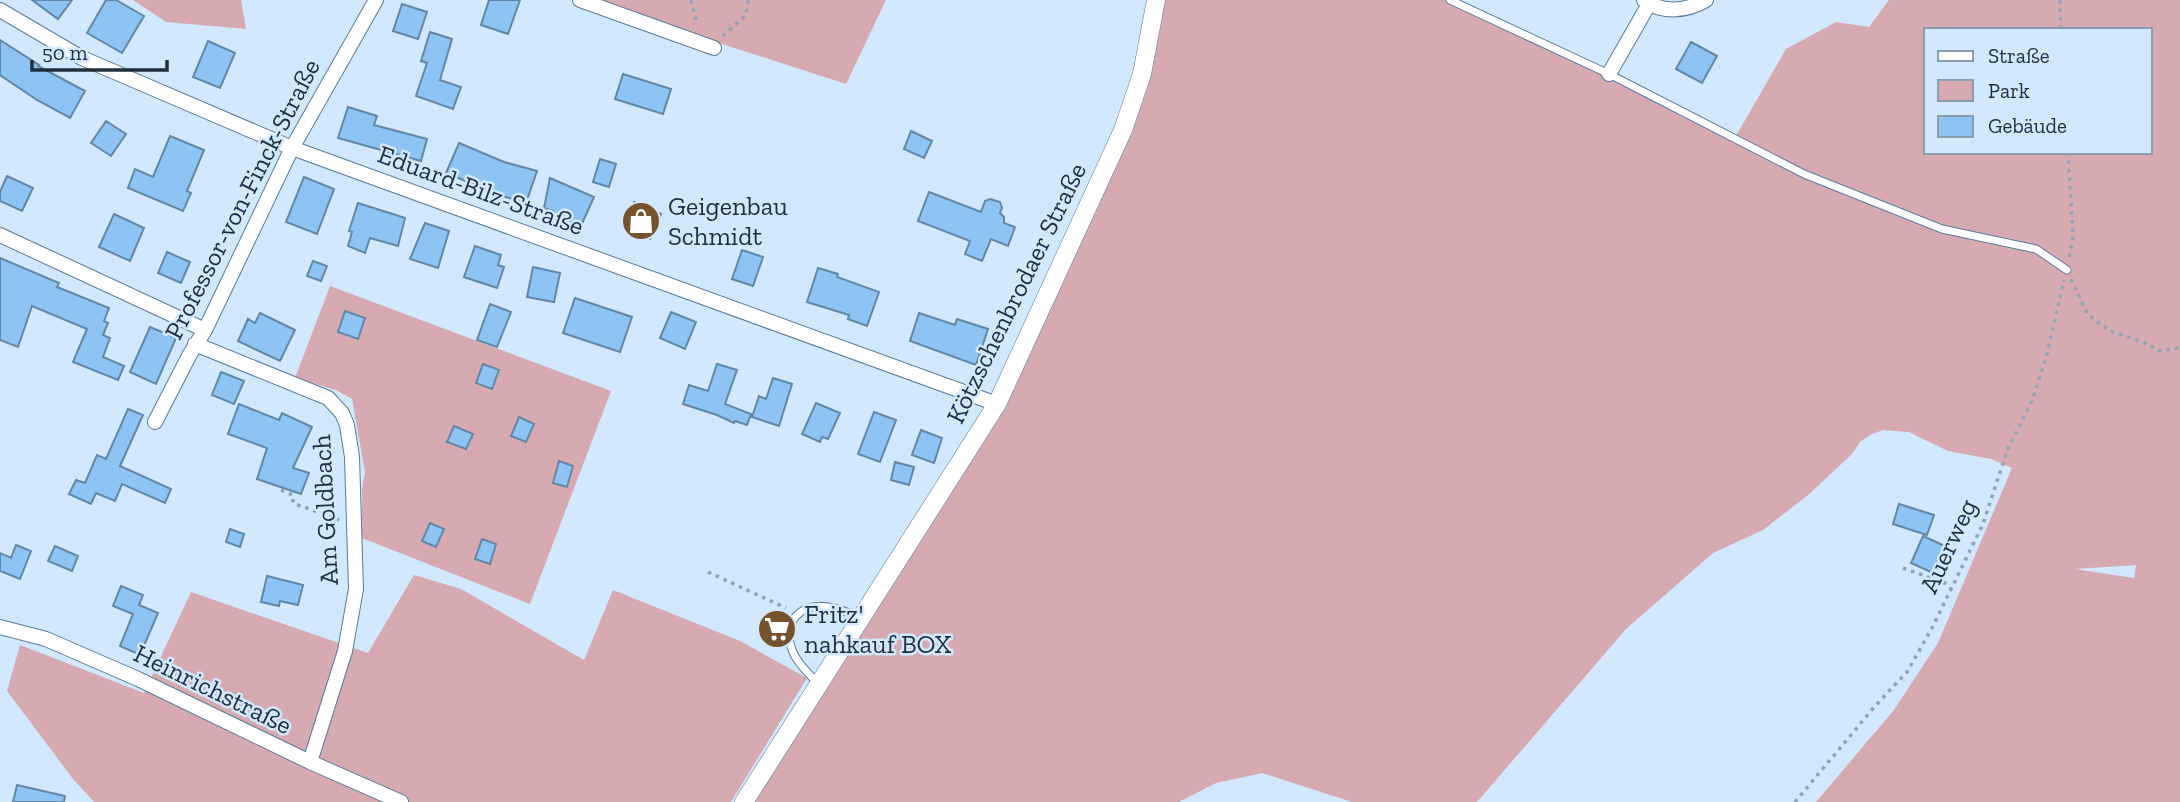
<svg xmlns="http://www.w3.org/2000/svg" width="2180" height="802" viewBox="0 0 2180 802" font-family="'Zilla Slab',serif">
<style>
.green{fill:#d7a9b1;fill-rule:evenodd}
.building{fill:#8dc4f4;stroke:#6287a7;stroke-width:2}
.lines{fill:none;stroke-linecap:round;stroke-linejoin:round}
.service-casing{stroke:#577b9b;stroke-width:9}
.minor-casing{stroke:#577b9b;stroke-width:16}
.tertiary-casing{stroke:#577b9b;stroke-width:19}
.path{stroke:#8fa4b7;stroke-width:3.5;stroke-dasharray:3.5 5;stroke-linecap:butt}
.service{stroke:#fff;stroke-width:7}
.minor{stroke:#fff;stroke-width:14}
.tertiary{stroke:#fff;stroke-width:18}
.labels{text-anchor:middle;stroke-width:5;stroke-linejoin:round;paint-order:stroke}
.street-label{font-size:26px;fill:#1f2f3c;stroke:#d1e8fe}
.poi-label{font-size:26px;fill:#1f2f3c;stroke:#d1e8fe;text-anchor:start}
</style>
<rect width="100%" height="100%" fill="#d1e8fe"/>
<path class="green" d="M133,0H241L246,29L166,22Z
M586,0H886L846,84Z
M1163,0H1448L1509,27L1614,81L1736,136L1786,49L1836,22L1869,27L1889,0H2180V802H1816L1894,710L1938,643L2012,468L1991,459L1948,451L1909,432L1883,430L1872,434L1861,441L1851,455L1808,495L1763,530L1713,553L1626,629L1477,802H1352L1262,773L1216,783L1179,802H753L1039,328ZM1926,30H2150V152H1926ZM2136,566L2134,578L2075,569L2136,565Z
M330,286L611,391L530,604L362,538V489L365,472L352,399L336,390L295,378Z
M414,575L461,589L584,660L613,590L740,641L807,678L731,802H94L73,779L7,691L20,645L144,693L191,592L368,653Z"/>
<path class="building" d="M32,0H72L58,19Z
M106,0H116L144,16L122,53L87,33Z
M489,0H520L508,34L481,25Z
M402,4L427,12L418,39L393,31Z
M430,32L452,39L440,80L461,87L453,109L416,96L427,63L421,61Z
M0,40L39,65L38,66L85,91L70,118L37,100L0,75Z
M208,41L235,53L220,88L193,77Z
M1691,42L1717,56L1702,83L1676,69Z
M623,74L671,89L663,114L615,99Z
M348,107L377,116L374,125L427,139L421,161L338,138Z
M106,121L126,134L111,156L91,143Z
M911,131L932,141L924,158L904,149Z
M170,136L204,150L187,191L191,193L183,211L128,188L135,169L153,177Z
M459,143L504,162L537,171L526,203L499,195L446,173Z
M600,159L616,164L609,187L593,182Z
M7,176L33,188L22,211L0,201V192Z
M304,177L334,189L317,234L286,222Z
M550,178L594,197L581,226L552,213L553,211L544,208Z
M929,192L981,212L985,201L990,199L1000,202L1002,208L1000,213L1004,217V223L1015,227L1008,246L991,239L982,261L965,254L970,241L918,221Z
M634,202L661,214L650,239L623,227Z
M358,203L405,218L398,246L370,238L365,253L348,246L352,232L349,231Z
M114,214L144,228L130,261L99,247Z
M425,223L449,231L438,268L410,259Z
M475,246L501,255L498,265L504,267L497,288L464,277Z
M742,250L763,257L753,286L732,279Z
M167,252L190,262L181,283L158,273Z
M0,258L59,283L57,287L109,308L104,321L108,323L103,335L110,338L103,357L124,366L118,380L73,362L87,329L32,306L18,347L0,340Z
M313,261L327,266L321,281L307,276Z
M533,267L560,273L554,302L527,297Z
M818,268L838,274L837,277L879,292L867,326L848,319L849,315L807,302Z
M575,298L632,317L620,352L563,333Z
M490,304L511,312L497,347L477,340Z
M345,311L365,318L358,339L338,332Z
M671,312L696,322L685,349L660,338Z
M260,313L295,330L280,361L238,341L248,319L255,323Z
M919,313L955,325L957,319L988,329L976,365L910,341Z
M150,327L176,338L156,384L130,372Z
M483,364L499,370L492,389L476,383Z
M717,364L737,370L725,404L751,414L747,425L735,421L734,423L717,415L683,404L689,385L708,391Z
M221,372L244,381L234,404L212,395Z
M773,378L792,384L779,426L752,417L759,396L766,399Z
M816,403L840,413L828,439L822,437L820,442L802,434Z
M239,404L279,420L282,413L312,427L293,468L309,473L301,494L257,479L267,448L228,434Z
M128,409L143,415L120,466L171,489L165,503L122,484L115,501L96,493L91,504L69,494L76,480L85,483L97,455L106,459Z
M874,412L896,420L880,462L858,454Z
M519,417L534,424L526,442L511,436Z
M454,426L473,434L466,449L447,442Z
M921,430L942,438L934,463L912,455Z
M559,461L573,466L567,487L553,483Z
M895,462L914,467L909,485L891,480Z
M1899,504L1934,515L1927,535L1893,524Z
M430,523L444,529L436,547L422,541Z
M230,529L244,534L240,547L226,542Z
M1923,536L1945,546L1933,573L1911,563Z
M482,539L496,544L490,564L475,559Z
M16,545L31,551L20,579L0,571V553L11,558Z
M55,546L78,556L72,571L48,561Z
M267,576L303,585L298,605L280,601L279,606L261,602Z
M121,586L143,595L139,605L158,613L140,655L120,646L133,614L113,606Z
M771,617L783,624L775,640L762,633Z
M17,785L65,796L64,802H13Z"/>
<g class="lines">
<defs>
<path id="service" d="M1450,0L1609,74L1804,174L1942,229L2036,249L2067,270
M819,685C800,664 791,658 787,629C790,625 793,619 797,615C814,598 842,609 860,618"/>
<path id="minor" d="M580,0L714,48
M1644,0C1663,14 1687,11 1706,0
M0,10L82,58L292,148L997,404
M1609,74L1649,4
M0,235L205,330
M195,344L328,398L342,413L347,425L352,457L356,589L345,651L310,762
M155,422L190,354L205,330L292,148L376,0
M0,627L46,639L138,679L310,762L401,802"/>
<path id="tertiary" d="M744,802L997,404L1123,130L1142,74L1156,0"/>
</defs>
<use href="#service" class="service-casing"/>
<use href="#minor" class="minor-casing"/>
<use href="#tertiary" class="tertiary-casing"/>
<path class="path" d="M691,0L696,19L695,24
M2060,0L2061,30
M723,36L746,15L748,0
M2068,152L2073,237L2069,259
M2071,279L2088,315L2110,331L2143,342L2160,351L2180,348
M281,490L293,495V503L339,520
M1903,568L1945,583L1951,589
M708,572L786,608
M1795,802L1876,705L1907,672L1932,628L1983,524L2007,451L2032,401L2046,358L2064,280"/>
<use href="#service" class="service"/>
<use href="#minor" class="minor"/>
<use href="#tertiary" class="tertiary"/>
</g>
<defs>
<symbol id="shop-disc" viewBox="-11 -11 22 22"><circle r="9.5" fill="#77532d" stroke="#d1e8fe"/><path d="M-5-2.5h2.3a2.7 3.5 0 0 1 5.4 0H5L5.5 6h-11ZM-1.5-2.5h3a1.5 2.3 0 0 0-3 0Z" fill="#fff"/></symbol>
<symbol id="supermarket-disc" viewBox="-11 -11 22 22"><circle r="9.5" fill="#77532d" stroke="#d1e8fe"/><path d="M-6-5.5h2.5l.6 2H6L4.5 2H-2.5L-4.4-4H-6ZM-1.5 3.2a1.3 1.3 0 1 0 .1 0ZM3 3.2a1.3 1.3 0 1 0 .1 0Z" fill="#fff"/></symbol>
</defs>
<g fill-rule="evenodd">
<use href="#shop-disc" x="619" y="199" width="44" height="44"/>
<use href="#supermarket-disc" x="755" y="607" width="44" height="44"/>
</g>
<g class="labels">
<g class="street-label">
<text transform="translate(481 190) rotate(20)" y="9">Eduard-Bilz-Straße</text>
<text transform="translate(242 199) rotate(-63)" y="9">Professor-von-Finck-Straße</text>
<text transform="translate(1016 293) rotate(-64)" y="9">Kötzschenbrodaer Straße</text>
<text transform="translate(325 510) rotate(-93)" y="9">Am Goldbach</text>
<text transform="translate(1948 546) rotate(-65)" y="9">Auerweg</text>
<text transform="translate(213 689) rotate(26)" y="9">Heinrichstraße</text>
</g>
<g class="poi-label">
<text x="668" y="215">Geigenbau<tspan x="668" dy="30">Schmidt</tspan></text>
<text x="804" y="623">Fritz'<tspan x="804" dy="30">nahkauf BOX</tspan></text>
</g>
</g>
<rect x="1924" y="28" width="228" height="126" fill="#d1e8fe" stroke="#8a9eb0" stroke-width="2"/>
<rect x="1938" y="51" width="35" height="10" fill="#ffffff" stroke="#8a9eb0" stroke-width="2"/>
<text x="1988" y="63" font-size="21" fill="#1f2f3c">Straße</text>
<rect x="1938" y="80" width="35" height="21" fill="#d7a9b1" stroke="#8a9eb0" stroke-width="2"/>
<text x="1988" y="98" font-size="21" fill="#1f2f3c">Park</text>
<rect x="1938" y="116" width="35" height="21" fill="#8dc4f4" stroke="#8a9eb0" stroke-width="2"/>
<text x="1988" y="133" font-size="21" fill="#1f2f3c">Gebäude</text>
<path d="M32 60v10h135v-10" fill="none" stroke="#1f2f3c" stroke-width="3.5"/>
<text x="42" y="60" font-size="21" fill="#1f2f3c" stroke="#d1e8fe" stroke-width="5" paint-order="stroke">50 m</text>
</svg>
